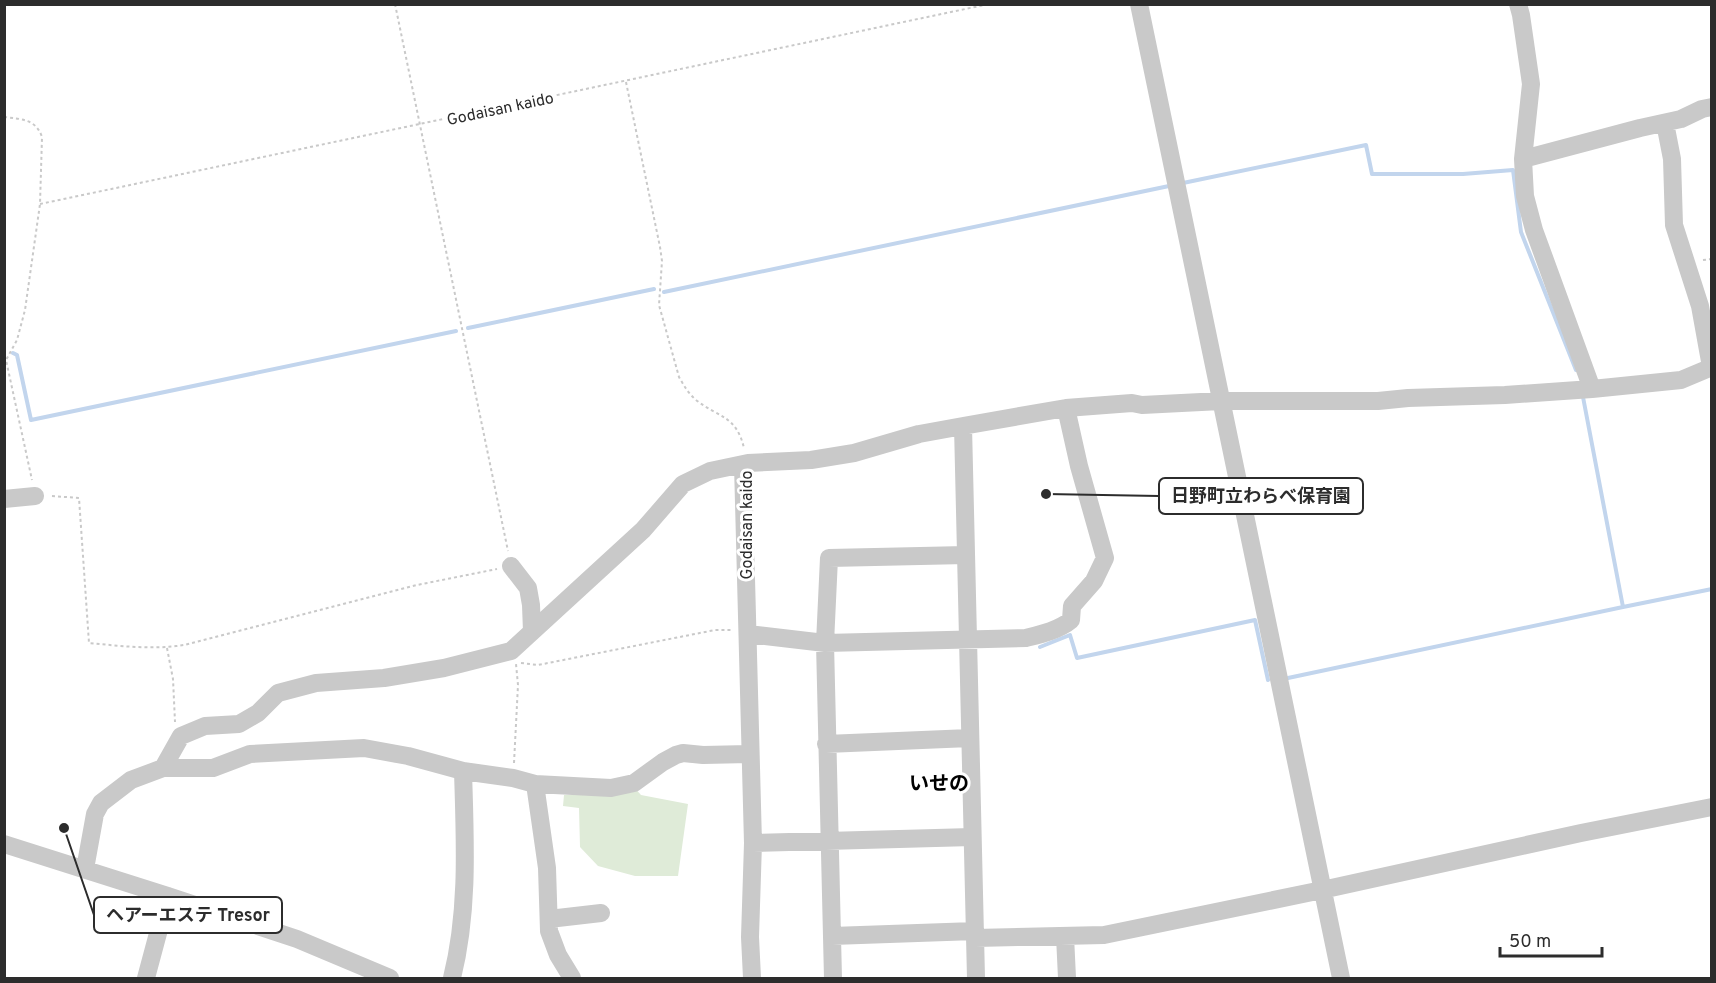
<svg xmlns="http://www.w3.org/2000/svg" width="1716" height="983" viewBox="0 0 1716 983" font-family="Overpass,'Noto Sans JP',sans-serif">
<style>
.green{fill:#dfebd8}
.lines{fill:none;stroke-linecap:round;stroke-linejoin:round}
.stream{stroke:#c2d5ed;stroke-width:4}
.path{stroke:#c9c9c9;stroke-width:2;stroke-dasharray:3 3;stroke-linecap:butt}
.minor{stroke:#c9c9c9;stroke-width:18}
.labels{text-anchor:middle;stroke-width:6;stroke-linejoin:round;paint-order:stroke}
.street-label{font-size:16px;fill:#2c2c2c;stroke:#fff}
.quarter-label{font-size:20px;font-weight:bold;fill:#000;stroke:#fff}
.leader{fill:none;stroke:#2c2c2c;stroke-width:2}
.callout-dot{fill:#2c2c2c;stroke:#fff;stroke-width:2}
.callout{fill:#fff;stroke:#2c2c2c;stroke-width:2}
.callout-label{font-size:18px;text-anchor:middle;font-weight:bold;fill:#2c2c2c}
</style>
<rect width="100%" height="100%" fill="#fff"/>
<path class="green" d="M632,785L641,795L688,804L678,876H635L598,866L580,847L579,808L563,806L564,795H603Z"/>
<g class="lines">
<path class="stream" d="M1183,183L1366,145L1372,174H1463L1513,170L1521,232L1576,370
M664,292L1169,186
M468,328L654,289
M13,353L17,355L31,420L456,331
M1583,397L1623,607L1712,589
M1040,647L1070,635L1077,658L1255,620L1268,680
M1288,678L1623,607"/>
<path class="path" d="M395,4L508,551
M626,82L660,247L662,261L659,305L679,377C684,386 689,394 696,400C719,418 736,415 744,448
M4,117C21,119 36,119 42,137L40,204L25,310L17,340L6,360L32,480
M40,204L989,4
M1703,260L1712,259
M52,496L79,498L89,643C121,646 153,650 184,645L417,585L497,569
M167,648L173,679L175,722
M521,663L538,665L715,630H731
M514,763L518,685L516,664"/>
<path class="minor" d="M1139,4L1341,978
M1518,4L1521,15L1531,84L1523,159L1525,196L1534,230L1592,389
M1665,123L1672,159L1674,225L1700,306L1711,367
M1523,159L1640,128L1681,119L1702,109L1712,107
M963,426L976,978
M743,465L753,843L750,937L752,978
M4,499L35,496
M511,566L528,588L531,605L532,632
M748,634L825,643L1026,638C1042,634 1059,630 1071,620L1072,606L1094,581L1105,558L1079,466L1066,408
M826,744L970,738
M163,768L181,736L205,726L239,724L258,713L278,693L316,683L384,678L444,668L511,651L643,530L683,484L710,471L748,463L811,460L854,453L919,434L963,426L1066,408L1132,403L1142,405L1221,401H1378L1408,398L1505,395L1592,389L1681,380L1712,367
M535,784L547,868L549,931L558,955L572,978
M753,843L972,837
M4,844L168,896L297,939L390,978
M85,869L95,814L101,803L131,780L163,768H213L250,754L364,748L408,756L463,771L513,778L535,784L611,788L634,783L663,762L676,755L683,753L703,755L749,754
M549,919L601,913
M832,936L975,931
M1065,936L1067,978
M975,938L1104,935L1322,890L1581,833L1712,807
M146,978L168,896
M452,978C469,910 465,840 463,771
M833,978L825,643L829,558L966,555"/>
</g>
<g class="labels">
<g class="street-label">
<text transform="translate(500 108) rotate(-12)" y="6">Godaisan kaido</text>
<text transform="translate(746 525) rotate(-90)" y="6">Godaisan kaido</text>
</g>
<g class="quarter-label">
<text x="939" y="790">いせの</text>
</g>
</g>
<path class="leader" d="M1046 494L1159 496M64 828L94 915"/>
<g class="callout-dot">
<circle cx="1046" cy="494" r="6"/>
<circle cx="64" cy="828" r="6"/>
</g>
<g class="callout">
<rect x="1159" y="478" width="204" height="36" rx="6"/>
<rect x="94" y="897" width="188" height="36" rx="6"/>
</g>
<g class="callout-label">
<text x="1261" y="502">日野町立わらべ保育園</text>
<text x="188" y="921">ヘアーエステ Tresor</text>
</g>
<rect width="1716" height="983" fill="none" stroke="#2c2c2c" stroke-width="12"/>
<path d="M1500 947v9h102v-9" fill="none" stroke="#2c2c2c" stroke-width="3"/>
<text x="1509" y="947" font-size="18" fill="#2c2c2c" stroke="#ffffff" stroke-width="4.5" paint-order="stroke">50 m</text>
</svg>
